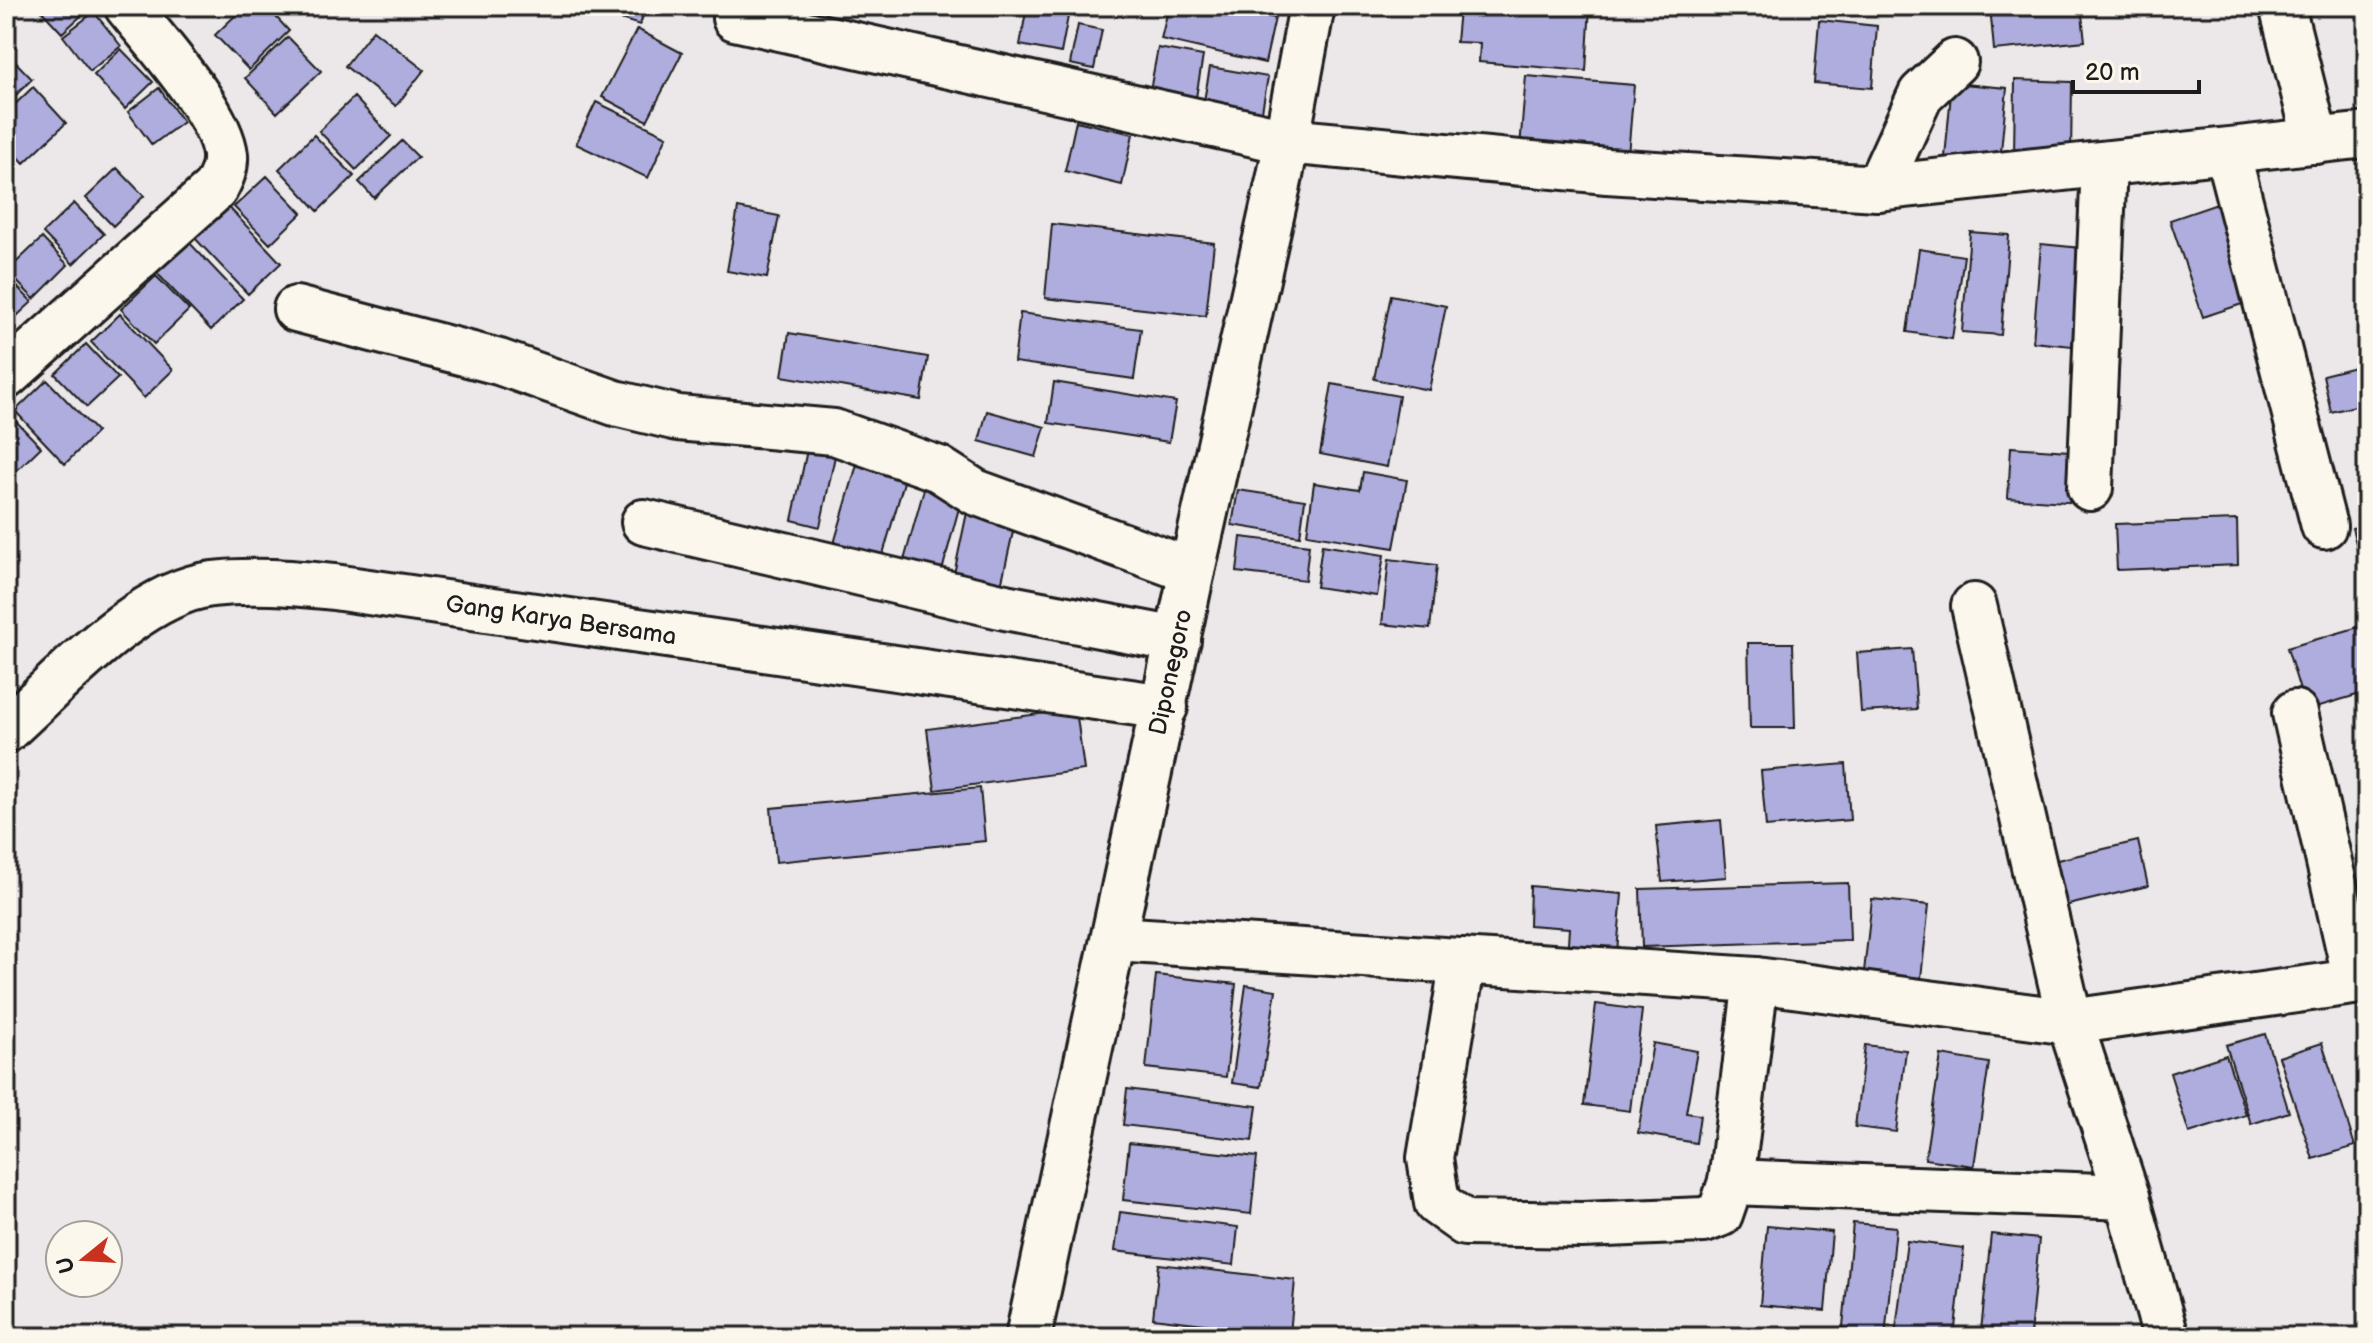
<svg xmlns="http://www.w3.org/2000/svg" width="2373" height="1343" viewBox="0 0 2373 1343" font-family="'Balsamiq Sans',sans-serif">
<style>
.building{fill:#afadde;stroke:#1c1c1c;stroke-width:2}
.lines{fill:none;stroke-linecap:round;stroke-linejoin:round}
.street-casing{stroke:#1c1c1c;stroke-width:50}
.street{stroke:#fbf7ec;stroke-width:44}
.labels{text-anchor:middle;stroke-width:8;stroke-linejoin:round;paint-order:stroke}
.street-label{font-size:24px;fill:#1c1c1c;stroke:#fbf7ec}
</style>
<rect width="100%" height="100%" fill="#ece8e9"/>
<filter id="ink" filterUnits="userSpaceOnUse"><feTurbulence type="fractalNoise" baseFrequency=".0125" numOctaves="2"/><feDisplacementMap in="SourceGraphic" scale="16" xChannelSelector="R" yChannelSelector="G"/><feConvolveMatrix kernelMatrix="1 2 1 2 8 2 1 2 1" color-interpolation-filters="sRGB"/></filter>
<g filter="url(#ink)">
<path class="building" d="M37,6H88L90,8L62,33Z
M245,6H266L289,31L249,70L215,35Z
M578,6H646L640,25Z
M1027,6H1070L1061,53L1020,45Z
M1169,6H1225L1275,18L1265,63L1161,39Z
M1483,6H1590L1586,71L1479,62L1480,43L1456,42L1459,9L1483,11Z
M1990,6H2081L2085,41L1994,50Z
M94,12L121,46L90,71L63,36Z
M1819,20L1877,26L1872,88L1814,83Z
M1078,25L1102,30L1094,69L1070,64Z
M637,29L682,53L647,121L602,97Z
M373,30L424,70L396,106L345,66Z
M288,37L321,71L277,113L245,78Z
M1158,48L1203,56L1194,109L1148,101Z
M121,49L153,82L125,109L94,75Z
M6,52L32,79L6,105Z
M1210,67L1268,77L1260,122L1202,112Z
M1526,76L1634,85L1628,155L1520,147Z
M2015,80L2072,82L2071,159L2014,158Z
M1952,83L2007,88L2000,162L1945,157Z
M33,87L66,123L24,163L6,143V113Z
M159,88L183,122L152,145L128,112Z
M354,97L391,136L356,170L319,131Z
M596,102L667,136L648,178L576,144Z
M1076,121L1133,134L1122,185L1065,171Z
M314,135L354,176L318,211L279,169Z
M402,141L418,157L374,198L359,182Z
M117,168L144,196L113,226L86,198Z
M267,176L302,213L270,244L234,207Z
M224,202L281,263L248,294L191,234Z
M74,203L104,234L73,264L43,233Z
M2220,203L2254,300L2203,317L2170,220Z
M738,208L779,216L767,278L727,271Z
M1052,224L1214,243L1206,316L1045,298Z
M1970,232L2009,235L2001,335L1962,332Z
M42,238L68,265L34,299L7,271Z
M186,239L243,299L211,330L154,270Z
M2041,244L2081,248L2072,346L2033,342Z
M1919,249L1964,256L1952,339L1907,332Z
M6,275L32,302L6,326Z
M156,276L189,310L154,344L121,309Z
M1391,295L1446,306L1429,390L1374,379Z
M1020,313L1141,329L1134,379L1014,362Z
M120,314L173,370L144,398L91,342Z
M789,333L928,357L921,400L782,376Z
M86,344L118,378L87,407L55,374Z
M2367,364V403L2331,412L2323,375Z
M47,380L97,432L65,464L15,411Z
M1054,382L1176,402L1169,442L1048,423Z
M1332,384L1399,396L1387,467L1320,454Z
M6,411L41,447L10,477L6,473Z
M987,411L1045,427L1036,457L979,441Z
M2011,447L2083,452L2080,503L2008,498Z
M807,450L835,456L820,527L792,520Z
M858,461L906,475L881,561L833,547Z
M1363,472L1407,480L1394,548L1307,534L1314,483L1360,490Z
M926,482L963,493L939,582L901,571Z
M1238,490L1305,500L1300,536L1232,525Z
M969,503L1017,514L998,599L951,588Z
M2237,520L2238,565L2117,570L2115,524Z
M2367,525V573L2364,574L2352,528Z
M1241,537L1309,545L1305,580L1237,572Z
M1322,545L1384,555L1377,596L1316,587Z
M1389,559L1437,565L1430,629L1382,624Z
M2362,626L2367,643V692L2306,710L2287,648Z
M1748,643H1793L1795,728H1750Z
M1912,649L1917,709L1861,712L1857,653Z
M1076,709L1084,770L935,790L927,729Z
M1846,764L1850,820L1766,827L1761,771Z
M980,788L985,841L776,862L771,808Z
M1721,820L1726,877L1662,882L1656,826Z
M2138,841L2148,886L2064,906L2053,861Z
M2367,844V887L2357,847Z
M1848,883L1850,940L1642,947L1640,889Z
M1530,886L1622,894L1616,963L1567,959L1569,928L1529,925Z
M1872,899L1929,905L1920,987L1863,981Z
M1156,975L1236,984L1226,1077L1146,1068Z
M1246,985L1276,990L1261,1087L1232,1083Z
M1596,1004L1642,1010L1630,1111L1584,1105Z
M2265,1034L2289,1112L2251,1124L2226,1045Z
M1653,1043L1697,1051L1686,1113L1700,1115L1696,1143L1638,1133Z
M2322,1043L2355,1146L2313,1159L2279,1057Z
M1865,1045L1906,1050L1896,1132L1855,1127Z
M1941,1055L1989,1063L1974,1166L1925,1159Z
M2226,1055L2246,1115L2189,1133L2170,1073Z
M1127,1089L1257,1106L1252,1141L1123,1125Z
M1129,1143L1257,1157L1251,1214L1123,1200Z
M1120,1212L1238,1227L1234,1265L1115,1251Z
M1853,1223L1896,1227L1885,1337H1842Z
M1767,1226L1832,1232L1825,1311L1760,1305Z
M1991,1234L2039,1239L2030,1335L1981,1331Z
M1907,1241L1964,1248L1954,1337H1895Z
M1159,1264L1295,1280L1290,1334L1153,1318Z"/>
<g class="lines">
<defs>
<g id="street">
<path d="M2282,6L2316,141"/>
<path d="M735,18L1286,141L1607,171L1878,188L2367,135"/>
<path d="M2227,151L2324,526"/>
<path d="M1878,188L1921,94L1955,62"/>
<path d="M296,309L499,362L615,403L678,418L834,432L939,469L975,492L1192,571"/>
<path d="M6,376L215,189C221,178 226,168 225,155C221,113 154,40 127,6"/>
<path d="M2090,488L2104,164"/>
<path d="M644,522L1005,607L1178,640"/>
<path d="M1974,606L2070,1022L2127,1197L2166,1337"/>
<path d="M2295,713L2356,980"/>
<path id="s1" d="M6,730C61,681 138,593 212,584C253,579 293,583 334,587L1165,707"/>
<path d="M1115,939L1756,980L2070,1022L2367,980"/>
<path d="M1463,961L1430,1158L1437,1203L1465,1223L1582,1225L1704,1220L1720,1214L1731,1182L1756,980"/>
<path d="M1731,1182L2127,1197"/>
<path id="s2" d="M1028,1337L1192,571L1280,176L1312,6"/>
</g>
</defs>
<use href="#street" class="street-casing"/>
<use href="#street" class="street"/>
</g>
</g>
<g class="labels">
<g class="street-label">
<text dy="8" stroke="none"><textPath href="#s1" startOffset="608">Gang Karya Bersama</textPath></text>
<text dy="8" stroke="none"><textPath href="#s2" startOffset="680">Diponegoro</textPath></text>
</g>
</g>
<rect width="2373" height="1343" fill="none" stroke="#fbf7ec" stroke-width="32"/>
<rect x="16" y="16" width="2341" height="1311" fill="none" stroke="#1c1c1c" stroke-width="3" filter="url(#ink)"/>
<g transform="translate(84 1259) rotate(252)"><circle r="38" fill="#fbf7ec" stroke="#a29f99" stroke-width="2"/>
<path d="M0-6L14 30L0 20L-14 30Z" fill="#c8321e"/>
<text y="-12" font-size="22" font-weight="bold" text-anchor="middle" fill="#1c1c1c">U</text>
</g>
<path d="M2073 80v12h126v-12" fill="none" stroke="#1c1c1c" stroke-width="4"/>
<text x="2085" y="80" font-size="24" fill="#1c1c1c" stroke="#fbf7ec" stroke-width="6" paint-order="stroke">20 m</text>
</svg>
